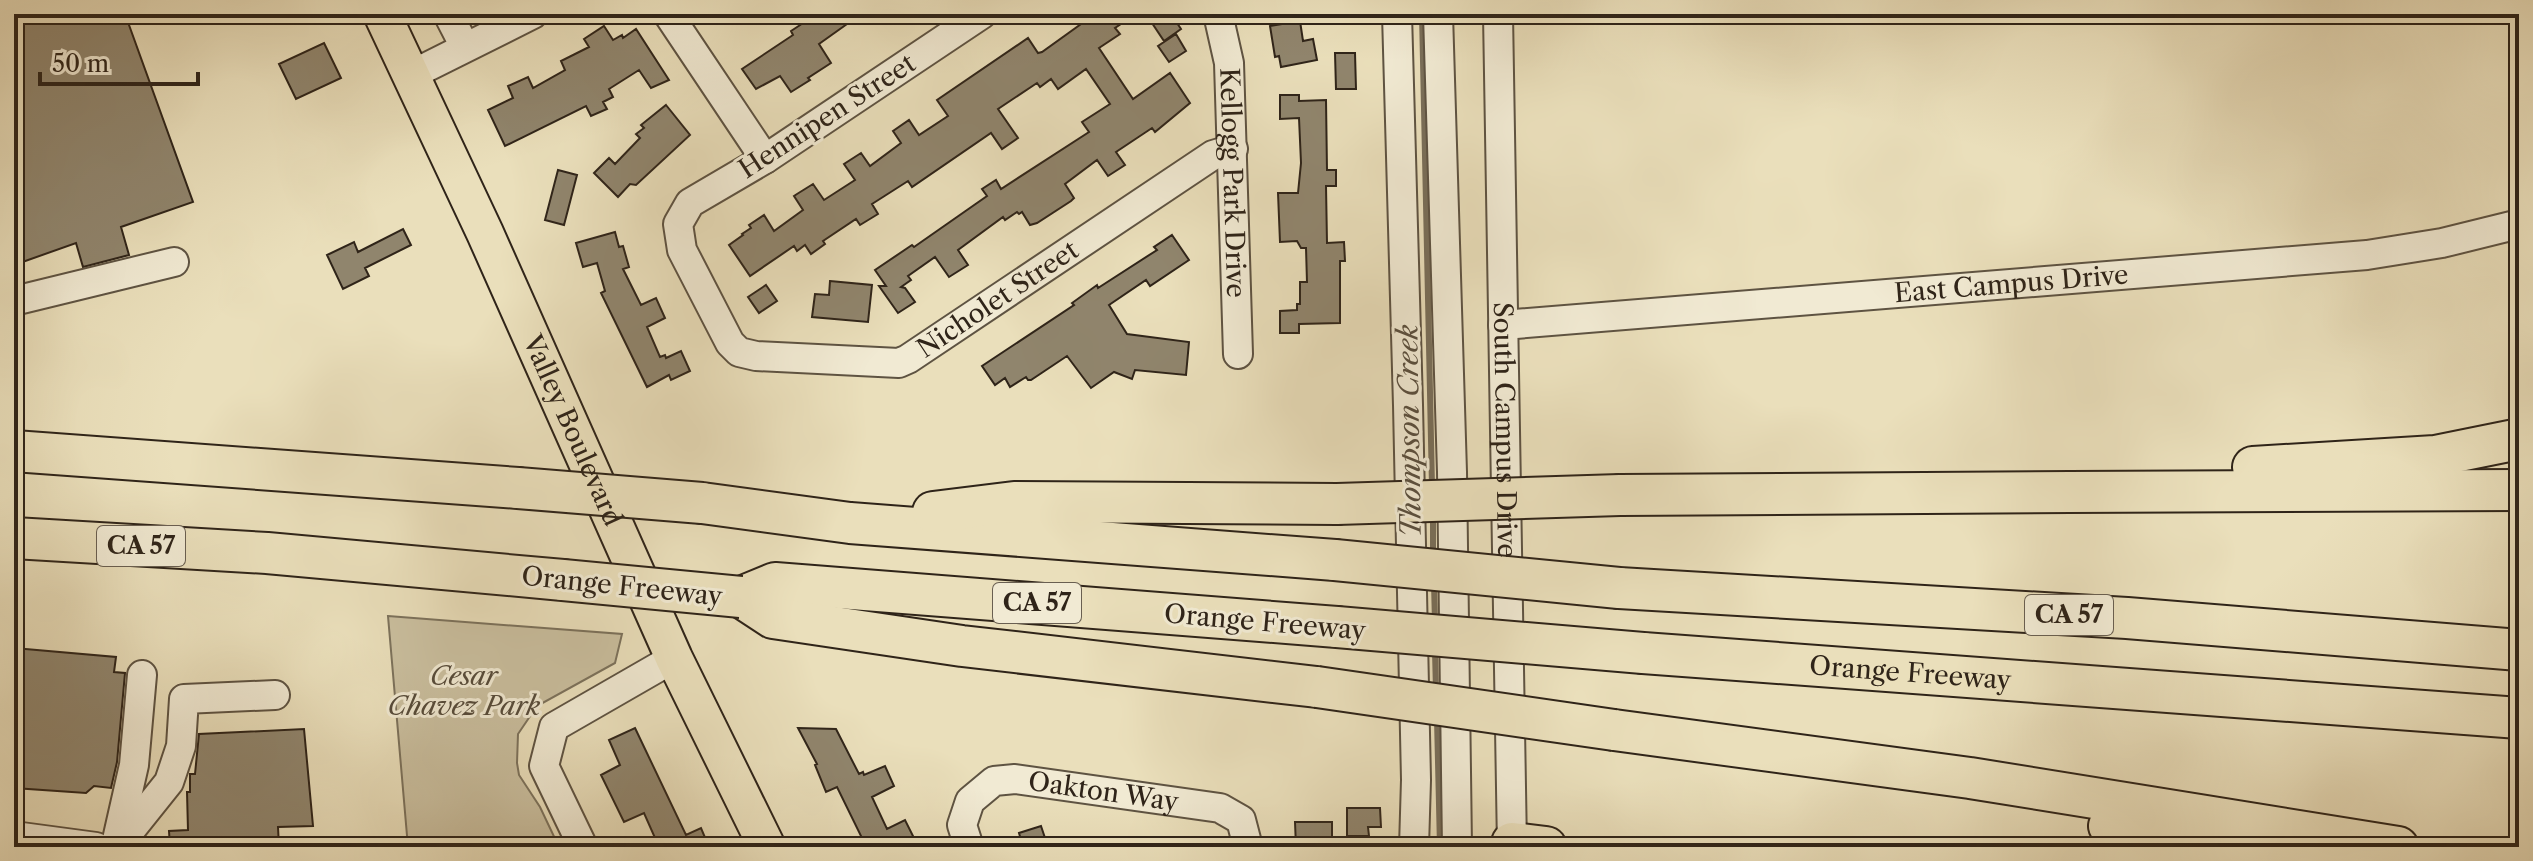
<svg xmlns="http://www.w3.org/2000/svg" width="2533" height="861" viewBox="0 0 2533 861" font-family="'Libre Caslon Text',serif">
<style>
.green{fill:#cabf9f;stroke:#7c725c;stroke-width:2}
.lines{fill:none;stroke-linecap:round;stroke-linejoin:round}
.stream{stroke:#796e59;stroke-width:6}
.building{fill:#90856d;stroke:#2f2419;stroke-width:2}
.minor-casing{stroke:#5e5342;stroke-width:32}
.major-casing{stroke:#2f2419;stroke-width:40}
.highway-casing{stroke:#2f2419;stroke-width:44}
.minor{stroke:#f1ead3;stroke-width:28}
.major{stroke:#eadfbb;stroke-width:36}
.highway{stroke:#eadfbb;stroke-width:40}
.highway-bridge-casing{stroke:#2f2419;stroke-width:44;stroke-linecap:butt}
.highway-bridge{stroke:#eadfbb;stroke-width:40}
.labels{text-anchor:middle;stroke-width:6;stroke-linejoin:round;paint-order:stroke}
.shield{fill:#f1ead3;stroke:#695f51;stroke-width:2}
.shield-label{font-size:24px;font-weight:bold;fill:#2f2419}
.street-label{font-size:26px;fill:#2f2419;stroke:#f1ead3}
.park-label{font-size:26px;font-style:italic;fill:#564b3a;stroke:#f1ead3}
.water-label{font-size:28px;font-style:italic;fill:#5a4f3e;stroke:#f1ead3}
</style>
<rect width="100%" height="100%" fill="#eadfbb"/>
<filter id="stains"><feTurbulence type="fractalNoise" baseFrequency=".0025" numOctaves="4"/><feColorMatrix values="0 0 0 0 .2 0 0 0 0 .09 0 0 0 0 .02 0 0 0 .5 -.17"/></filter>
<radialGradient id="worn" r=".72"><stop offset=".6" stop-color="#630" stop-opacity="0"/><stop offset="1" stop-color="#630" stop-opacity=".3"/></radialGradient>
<path class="green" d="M388,616L622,634L615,663L537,706L518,734L517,763L519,775L540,807L559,847H408Z"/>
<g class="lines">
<path class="stream" d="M1422,14L1432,487
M1433,515V555
M1434,583L1435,623
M1435,651L1436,691
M1437,719L1440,847"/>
</g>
<path class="building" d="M14,14H125L193,202L121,227L129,255L83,267L76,243L14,265Z
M817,14H861L819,44L831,63L808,78L810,80L791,92L780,76L756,89L742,69L793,35L791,31Z
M1095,14H1136L1115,28L1120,34L1099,48L1133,99L1170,73L1190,103L1155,132L1152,128L1116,152L1125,165L1108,176L1097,160L1065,184L1074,198L1071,201L1037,223L1030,225L1022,212L1019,214L1017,212L1005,220L1003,217L958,250L968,265L949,277L935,257L908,276L911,280L901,287L905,288L915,302L898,313L879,286H886L875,270L912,245L914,247L987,196L982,189L996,180L1001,189L1089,132L1082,122L1110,104L1086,69L1058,89L1051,79L1040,87L1037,83L998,109L1018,138L1002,149L991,133L912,187L908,181L872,204L878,214L860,225L856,219L823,241L825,244L811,254L805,245L797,251L794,246L750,276L729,245L743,235L742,234L751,228L749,225L764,215L774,231L803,210L794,196L797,194L813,184L824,200L855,180L844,164L861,153L870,166L901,143L893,131L909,120L919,135L948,116L937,100L1028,38L1038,53L1042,52Z
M1146,14H1171L1181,29L1164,41Z
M1300,21L1303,41L1313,39L1317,60L1281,67L1279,56L1275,57L1270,26Z
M604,26L613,40L622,35L623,38L636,29L669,80L651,88L639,70L609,89L613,97L603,102L607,109L591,116L586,106L505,146L488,110L513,98L508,86L528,77L533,88L565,70L561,61L589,47L584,39Z
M1176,34L1186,51L1169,62L1158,46Z
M324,43L341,78L296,99L279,64Z
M1335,53H1355L1356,89H1336Z
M1280,95H1299V101L1326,100L1327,170H1336V186H1326L1327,243L1344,242L1345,261H1340V323L1299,324V333H1280V311L1297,310V304H1300V282H1307L1306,248H1301L1297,241L1280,242L1278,193H1298L1301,163L1299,118L1280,119Z
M666,105L690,135L636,185L630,184L618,197L594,173L609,158L615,164L640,138L636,134L644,128L641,125Z
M558,170L577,175L564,225L545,220Z
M403,229L411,245L365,268L369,276L343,289L327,255L354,242L358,252Z
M615,232L619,247L623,246L629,267L623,269L641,305L656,298L665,318L647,327L660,357L665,355L666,358L681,351L690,371L671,380L669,375L647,387L601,293L605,291L597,263L583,267L576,243Z
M1172,235L1189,260L1150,286L1146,280L1109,305L1127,334L1189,342L1186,375L1135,370L1132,379L1114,372L1091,388L1067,356L1031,380H1028L1026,377L1010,387L1005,378L995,385L982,366L1074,305L1072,303L1097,285L1098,288L1157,250L1154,247Z
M830,281L872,285L868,322L812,317L815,294L829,295Z
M766,285L777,301L759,313L748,297Z
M14,648L116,657L114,672L125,673L117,762L111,788L94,786L86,793L14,788Z
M635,728L686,835L701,828L709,847H659L644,813L624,822L601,775L620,765L609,740Z
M798,728L836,729L859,774L863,772L864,775L885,766L894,786L872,797L887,829L905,820L915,840L901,847H850L863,840L837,787L826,792L815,765L817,764Z
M304,729L313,826L278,827L279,847H170L169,831L188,830L187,792H190V774H195L199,734Z
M1347,808H1380L1381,827H1368L1369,836H1347Z
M1295,822H1332V847H1296Z
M1041,826L1048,847H1023L1019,833Z"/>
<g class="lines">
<defs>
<g id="minor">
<path d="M448,14L465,47"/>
<path d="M668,14L765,159"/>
<path id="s1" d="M982,14L765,159L690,203L678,224L682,250L730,343L739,352L756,356L899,363L908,359L1213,155L1233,149"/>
<path id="s2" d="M1218,14L1229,63L1238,354"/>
<path d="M1397,14L1408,405L1416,780L1414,847"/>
<path d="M1438,14L1452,472L1457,847"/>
<path id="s3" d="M1498,14L1512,847"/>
<path d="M411,75L533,14"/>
<path d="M14,301L174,262"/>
<path id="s4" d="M1503,325L2367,255L2442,243L2519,224"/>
<path d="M14,836L96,847"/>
<path d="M117,840L134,765L142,675"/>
<path d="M117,847L169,782L181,746L184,699L275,695"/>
<path d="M583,847L544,766L554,727L674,658"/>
<path id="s5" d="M969,847L962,825L970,801L994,781L1015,779L1220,808L1241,820L1248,847"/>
</g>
<g id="major">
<path id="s6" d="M382,14L485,233L674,658L767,847"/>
</g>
<g id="highway">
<path d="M14,451L518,488"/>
<path d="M2253,467L2435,456L2519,439"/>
<path d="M1620,495C1920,491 2219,493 2519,490"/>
<path d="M702,503L850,523L1335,560"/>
<path d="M933,512L1014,502L1337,504"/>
<path d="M14,538L267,553L563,580"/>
<path d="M1619,588L2127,618L2519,650"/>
<path d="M741,597L775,583L1337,627"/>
<path d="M741,597L773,618L962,646L1317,687"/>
<path id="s7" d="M1643,653L2519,718"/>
<path d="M1614,730L1970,778L2398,847"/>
<path d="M2109,826L2202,847"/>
<path d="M1512,843L1546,847"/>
</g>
</defs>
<use href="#minor" class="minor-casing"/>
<use href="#major" class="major-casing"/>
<use href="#highway" class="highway-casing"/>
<use href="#minor" class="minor"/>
<use href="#major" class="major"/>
<use href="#highway" class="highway"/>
<defs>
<path id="highway-bridge" d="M518,488L702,503
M1337,504L1620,495
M1335,560L1619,588
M563,580L741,597
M1337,627L1643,653
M1317,687L1614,730"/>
</defs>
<use href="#highway-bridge" class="highway-bridge-casing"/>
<use href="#highway-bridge" class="highway-bridge"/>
</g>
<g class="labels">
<g class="shield">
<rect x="97" y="526" width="88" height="40" rx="6"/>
<rect x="993" y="583" width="88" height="40" rx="6"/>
<rect x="2025" y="595" width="88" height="40" rx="6"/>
</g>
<g class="shield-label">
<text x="141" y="554">CA 57</text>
<text x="1037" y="611">CA 57</text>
<text x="2069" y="623">CA 57</text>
</g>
<g class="street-label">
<text transform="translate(827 116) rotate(-33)" y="9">Hennipen Street</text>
<text dy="9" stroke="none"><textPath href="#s2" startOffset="170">Kellogg Park Drive</textPath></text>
<text dy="9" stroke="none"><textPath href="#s4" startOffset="510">East Campus Drive</textPath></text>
<text dy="9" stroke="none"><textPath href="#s1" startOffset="794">Nicholet Street</textPath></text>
<text dy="9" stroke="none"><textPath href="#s3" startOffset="416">South Campus Drive</textPath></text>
<text dy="9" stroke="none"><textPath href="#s6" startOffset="458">Valley Boulevard</textPath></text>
<text transform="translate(622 586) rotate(6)" y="9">Orange Freeway</text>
<text transform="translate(1265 622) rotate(5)" y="9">Orange Freeway</text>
<text dy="9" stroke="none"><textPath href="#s7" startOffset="268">Orange Freeway</textPath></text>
<text dy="9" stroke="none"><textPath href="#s5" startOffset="190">Oakton Way</textPath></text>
</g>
<g class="park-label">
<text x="464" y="685">Cesar<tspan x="464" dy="30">Chavez Park</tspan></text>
</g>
<g class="water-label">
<text transform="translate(1409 431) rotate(-91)" y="10">Thompson Creek</text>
</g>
</g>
<rect width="2533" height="861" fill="none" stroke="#eadfbb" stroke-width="48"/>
<rect x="16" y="16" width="2501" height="829" fill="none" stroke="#2f2419" stroke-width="4"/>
<rect x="24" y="24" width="2485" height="813" fill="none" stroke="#2f2419" stroke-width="2"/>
<path d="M40 72v12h158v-12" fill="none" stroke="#2f2419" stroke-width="4"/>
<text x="52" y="72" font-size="24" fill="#2f2419" stroke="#f1ead3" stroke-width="6" paint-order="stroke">50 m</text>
<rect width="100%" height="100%" filter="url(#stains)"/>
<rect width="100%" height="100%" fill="url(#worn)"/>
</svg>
